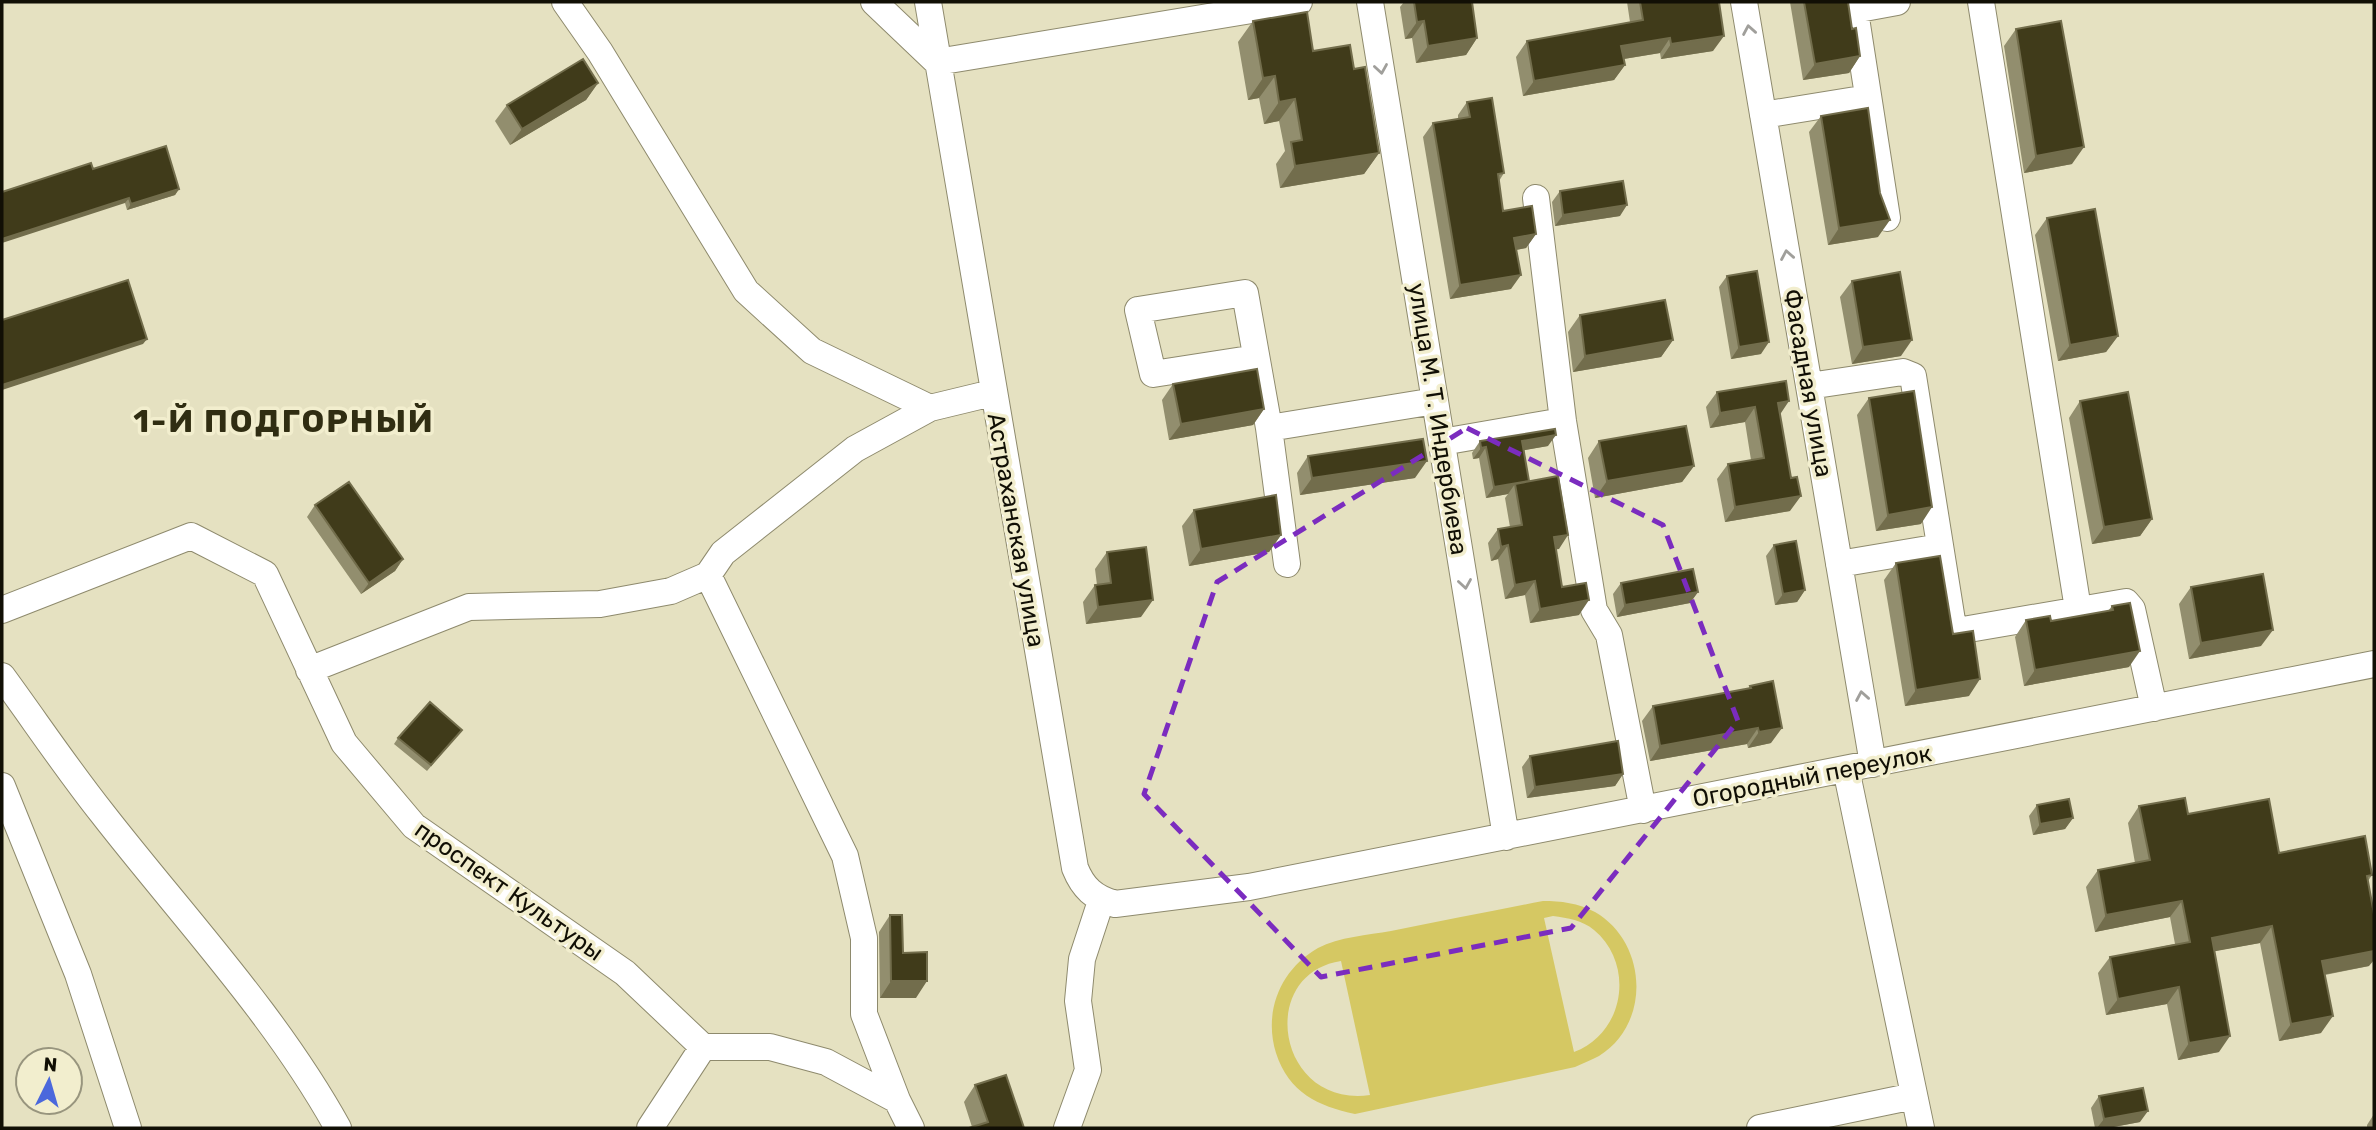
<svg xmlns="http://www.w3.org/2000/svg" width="2376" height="1130" viewBox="0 0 2376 1130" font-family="Rubik,sans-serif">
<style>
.green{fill:#d5c863;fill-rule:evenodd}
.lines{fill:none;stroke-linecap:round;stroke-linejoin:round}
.minor-casing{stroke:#8e8a6d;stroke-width:28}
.minor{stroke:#fff;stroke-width:26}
.wall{fill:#928e6e}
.shaded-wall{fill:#726d4c}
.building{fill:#403b1a;stroke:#726d4c;stroke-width:2}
.oneway{stroke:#a09f9b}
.marked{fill:none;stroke:#7b2cbf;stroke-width:5;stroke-dasharray:14 9;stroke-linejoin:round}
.labels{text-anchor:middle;stroke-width:7;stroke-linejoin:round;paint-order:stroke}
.street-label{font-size:24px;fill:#110f05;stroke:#f2eece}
.district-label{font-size:32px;font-weight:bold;letter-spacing:2px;fill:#302d12;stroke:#f2eece}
</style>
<rect width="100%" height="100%" fill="#e5e1c1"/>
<path class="green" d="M1543,901C1561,901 1578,903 1595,912C1647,942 1652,1023 1599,1056C1592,1060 1583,1063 1575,1067L1355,1114C1318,1106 1289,1093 1276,1053C1263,1011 1281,969 1318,948C1339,937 1368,935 1391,931C1441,921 1492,911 1543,901ZM1553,916C1568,918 1582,920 1594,930C1635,964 1625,1033 1574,1052L1544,918ZM1341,961L1370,1095C1277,1108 1256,974 1341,961Z"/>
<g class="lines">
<defs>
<path id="minor" d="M565,2L600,52L746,291L812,351L930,408
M874,2L937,62L1299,2
M928,2L1075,868C1083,888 1094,898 1115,904L1249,887L2374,664
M1370,2L1506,837
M1744,2L1873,764
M1981,2L2078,609
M1763,115L1868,98
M1536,198L1563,421L1594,610L1609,635L1643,810
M1887,218L1856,18L1859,9L1897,2
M1256,358L1153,374L1138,310L1245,293L1269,428
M1809,386L1903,372L1913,376L1953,627L1963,630L2126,602L2132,609L2154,708
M1442,442L1563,421
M1287,564L1269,428L1435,401
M1839,564L1940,547
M2,610L191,536L265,574L344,743L414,826L625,973L703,1047H770L826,1062L897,1100L911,1128
M309,670L469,607L600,604L671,591L708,575
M2,676C35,721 67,769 102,813C182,916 275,1014 338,1128
M1846,769L1921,1128
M2,786L78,974L128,1128
M897,1100L864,1014V938L845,856L708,575L723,553L855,449L930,408L992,393
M650,1128L703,1047
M1067,1128L1088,1070L1078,1001L1082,959L1101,901
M1760,1128L1914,1096"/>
</defs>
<use href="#minor" class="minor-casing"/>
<use href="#minor" class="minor"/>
</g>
<path class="wall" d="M1404,2H1472L1477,38L1466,55L1416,63L1412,38L1405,39L1400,7Z
M1627,2H1719L1713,51L1661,59L1660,53L1624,59L1625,65L1614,80L1523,96L1516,57L1527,41L1630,22Z
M1790,2H1848L1852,29L1860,56L1849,73L1803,80Z
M1253,21L1313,51L1379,153L1364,174L1280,188L1276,164L1285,151L1279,121L1264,124L1259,98L1248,100L1238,42Z
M2016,29L2072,164L2024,173L2004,46Z
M598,83L586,100L510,145L495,121L507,105Z
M1467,102L1504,173L1499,181L1503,211L1536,234L1526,248L1516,250L1511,289L1450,299L1423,137L1433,123L1458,119V115Z
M1821,116L1878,237L1828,245L1809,132Z
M93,169L179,189L175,195L127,210L125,203Z
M1560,191L1620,216L1555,226L1552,202Z
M2047,218L2118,336L2106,352L2058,361L2035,235Z
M1727,276L1761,354L1731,359L1719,287Z
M1852,281L1901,356L1852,364L1840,297Z
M1580,315L1673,340L1661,357L1573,372L1568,332Z
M1173,384L1264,409L1253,425L1169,440L1162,400Z
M1717,392L1780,415L1791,478L1790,511L1725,522L1717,479L1728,464L1751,460L1745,422L1710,428L1706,407Z
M1869,398L1921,524L1876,531L1857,415Z
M2080,401L2152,519L2140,536L2092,544L2069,418Z
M1480,441L1548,446L1524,450L1529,481L1559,549H1556L1562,587L1579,615L1530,623L1525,595L1505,599L1498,559L1491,561L1488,543L1498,529L1510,527L1505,498L1508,494L1486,498L1479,458L1473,459L1472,453Z
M1599,441L1694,466L1682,482L1595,498L1588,458Z
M1308,456L1415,478L1300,495L1297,473Z
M315,505L403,559L395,571L361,594L307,517Z
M1194,510L1281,535L1269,552L1189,566L1182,526Z
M1774,545L1805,590L1797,602L1775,605L1766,556Z
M1107,552L1141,617L1086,624L1083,602L1095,585H1097L1095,569Z
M1896,563L1953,634L1969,696L1905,706L1884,580Z
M1621,583L1698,592L1690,603L1617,617L1613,594Z
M2191,587L2261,646L2189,659L2179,604Z
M2112,606L2129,667L2024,686L2015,637L2026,620L2051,621L2108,611Z
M1750,686L1771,743L1748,748L1747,744L1650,761L1642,721L1653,706L1748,689Z
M462,730L427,771L394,744L398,738Z
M1530,756L1623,774L1615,786L1527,798L1522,767Z
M2037,805L2073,818L2065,829L2033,835L2029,816Z
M2139,806L2188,814L2279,853L2372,875L2368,881L2369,966L2325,975L2321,1033L2279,1041L2260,943L2214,951L2219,1052L2178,1060L2167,1004L2106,1015L2098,973L2110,957L2175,944L2170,917L2095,932L2086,887L2098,870L2135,863L2128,823Z
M890,915L903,953L916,998H880L879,932Z
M975,1085L1024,1128L972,1127L964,1102Z
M2099,1096L2140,1122L2108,1128H2095L2091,1108Z
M2374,1114V1128H2367V1125Z"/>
<path class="shaded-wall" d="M1424,21L1412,38L1405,39L1417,22Z
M1724,36L1713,51L1661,59L1671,44Z
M1477,38L1466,55L1416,63L1428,46Z
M1670,38L1660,53L1611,61L1621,46Z
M1860,56L1849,73L1803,80L1815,64Z
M1625,65L1614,80L1523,96L1534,81Z
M1275,76L1259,98L1248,100L1263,78Z
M598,83L586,100L510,145L522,129Z
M1295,99L1279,121L1264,124L1279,102Z
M2084,147L2072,164L2024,173L2036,156Z
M1379,153L1364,174L1280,188L1295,166Z
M179,189L175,195L127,210L131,204Z
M129,198L125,203L2,243V239Z
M1627,205L1620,216L1555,226L1563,215Z
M1890,220L1878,237L1828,245L1839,228Z
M1536,234L1526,248L1505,252L1514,238Z
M1521,275L1511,289L1450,299L1460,285Z
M2118,336L2106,352L2058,361L2070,345Z
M147,339L143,344L2,390V385Z
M1673,340L1661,357L1573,372L1585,356Z
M1912,340L1901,356L1852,364L1863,347Z
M1769,342L1761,354L1731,359L1739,347Z
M1789,401L1779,416L1778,403Z
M1755,407L1745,422L1710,428L1720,413Z
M1264,409L1253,425L1169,440L1181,424Z
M1556,435L1548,446L1514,452L1522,441Z
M1486,447L1479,458L1473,459L1481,448Z
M1427,461L1415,478L1300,495L1312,478Z
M1694,466L1682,482L1595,498L1607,481Z
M1529,481L1515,484L1508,494L1486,498L1494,487Z
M1801,496L1790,511L1725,522L1735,507Z
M1932,507L1921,524L1876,531L1888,515Z
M2152,519L2140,536L2092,544L2104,527Z
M1281,535L1269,552L1189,566L1201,549Z
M1568,535L1559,549L1544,551L1554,537Z
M1508,545L1498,559L1491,561L1501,547Z
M403,559L395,571L361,594L369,583Z
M1535,581L1525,595L1505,599L1515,585Z
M1805,590L1797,602L1775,605L1783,594Z
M1698,592L1690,603L1617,617L1625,605Z
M1153,600L1141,617L1086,624L1098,607Z
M1589,600L1579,615L1530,623L1540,609Z
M2273,630L2261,646L2189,659L2201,643Z
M2140,651L2129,667L2024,686L2035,670Z
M1980,679L1969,696L1905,706L1916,690Z
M1758,728L1747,744L1650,761L1660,746Z
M1782,728L1771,743L1748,748L1759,732Z
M1623,774L1615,786L1527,798L1535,787Z
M2073,818L2065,829L2033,835L2040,824Z
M2182,901L2170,917L2095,932L2106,915Z
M2272,926L2260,943L2200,954L2212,938Z
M2374,951V960L2369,966L2311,977L2322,961Z
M891,981H927L916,998H880Z
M2179,987L2167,1004L2106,1015L2118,999Z
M2333,1016L2321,1033L2279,1041L2291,1024Z
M2230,1036L2219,1052L2178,1060L2189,1043Z
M2148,1111L2140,1122L2108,1128H2097L2104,1119Z"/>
<path class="building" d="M1414,2H1472L1477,38L1428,46L1424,21L1417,22Z
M1640,2H1719L1724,36L1671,44L1670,38L1621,46L1625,65L1534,81L1527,41L1643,20Z
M1804,2H1848L1852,29L1856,28L1860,56L1815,64Z
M1307,12L1313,51L1350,45L1354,69L1365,67L1379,153L1295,166L1291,142L1302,140L1295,99L1279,102L1275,76L1263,78L1253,21Z
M2061,21L2084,147L2036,156L2016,29Z
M583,59L598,83L522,129L507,105Z
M1492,98L1504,173L1498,174L1503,211L1532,206L1536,234L1514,238L1521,275L1460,285L1433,123L1470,117L1467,102Z
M1868,108L1880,193L1890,220L1839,228L1821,116Z
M166,146L179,189L131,204L129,198L2,239V192L91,163L93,169Z
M1623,181L1627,205L1563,215L1560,191Z
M2095,209L2118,336L2070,345L2047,218Z
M1757,271L1769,342L1739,347L1727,276Z
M1900,272L1912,340L1863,347L1852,281Z
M128,280L147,339L2,385V320Z
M1665,300L1673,340L1585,356L1580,315Z
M1257,369L1264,409L1181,424L1173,384Z
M1786,381L1789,401L1778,403L1791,478L1797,477L1801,496L1735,507L1728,464L1764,458L1755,407L1720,413L1717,392Z
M1914,391L1932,507L1888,515L1869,398Z
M2128,392L2152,519L2104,527L2080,401Z
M1686,426L1694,466L1607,481L1599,441Z
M1555,429L1556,435L1522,441L1529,481L1494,487L1486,447L1481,448L1480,441Z
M1423,439L1427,461L1312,478L1308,456Z
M1558,476L1568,535L1554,537L1562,587L1586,583L1589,600L1540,609L1535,581L1515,585L1508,545L1501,547L1498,529L1522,525L1515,484Z
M349,482L403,559L369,583L315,505Z
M1276,495L1281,535L1201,549L1194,510Z
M1796,541L1805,590L1783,594L1774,545Z
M1146,547L1153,600L1098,607L1095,585L1111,583L1107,552Z
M1940,556L1953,634L1973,631L1980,679L1916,690L1896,563Z
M1693,569L1698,592L1625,605L1621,583Z
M2263,574L2273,630L2201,643L2191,587Z
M2130,603L2140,651L2035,670L2026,620L2050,616L2051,621L2113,610L2112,606Z
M1773,681L1782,728L1759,732L1758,728L1660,746L1653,706L1751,688L1750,686Z
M430,702L462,730L431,765L398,738Z
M1618,741L1623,774L1535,787L1530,756Z
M2185,798L2188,814L2269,799L2279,853L2365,836L2372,875L2367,876L2374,914V951L2322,961L2333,1016L2291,1024L2272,926L2212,938L2230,1036L2189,1043L2179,987L2118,999L2110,957L2190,942L2182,901L2106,915L2098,870L2150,860L2139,806Z
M2069,799L2073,818L2040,824L2037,805Z
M890,915H902L903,953L927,952V981H891Z
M1006,1075L1024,1128H969L988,1122L975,1085Z
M2143,1088L2148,1111L2104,1119L2099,1096Z"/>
<defs><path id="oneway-chevron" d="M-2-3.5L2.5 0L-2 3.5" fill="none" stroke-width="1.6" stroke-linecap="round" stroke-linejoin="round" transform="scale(1.75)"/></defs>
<g class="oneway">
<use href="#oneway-chevron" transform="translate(1749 30) rotate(-100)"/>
<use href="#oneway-chevron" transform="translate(1381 69) rotate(81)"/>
<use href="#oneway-chevron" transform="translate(1787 255) rotate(-100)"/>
<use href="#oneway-chevron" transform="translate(1465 584) rotate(81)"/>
<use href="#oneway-chevron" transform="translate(1862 696) rotate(-100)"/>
</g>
<path class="marked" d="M1467,428L1663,525L1738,721L1571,928L1321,977L1144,794L1217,582Z"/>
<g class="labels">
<g class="street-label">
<text transform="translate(1808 383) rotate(80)" y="8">Фасадная улица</text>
<text transform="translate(1438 419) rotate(81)" y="8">улица М. Т. Индербиева</text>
<text transform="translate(1016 530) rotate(80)" y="8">Астраханская улица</text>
<text transform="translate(1812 776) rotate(-11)" y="8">Огородный переулок</text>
<text transform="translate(509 891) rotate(35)" y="8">проспект Культуры</text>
</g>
<g class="district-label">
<text x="284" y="432">1-Й ПОДГОРНЫЙ</text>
</g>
</g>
<rect width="2376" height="1130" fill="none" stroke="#110f05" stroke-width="7"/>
<g transform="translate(49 1081) rotate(5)"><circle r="33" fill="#f2eece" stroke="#98957e" stroke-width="2"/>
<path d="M0-5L12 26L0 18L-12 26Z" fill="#4b68dc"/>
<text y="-10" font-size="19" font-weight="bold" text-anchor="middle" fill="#110f05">N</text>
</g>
</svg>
